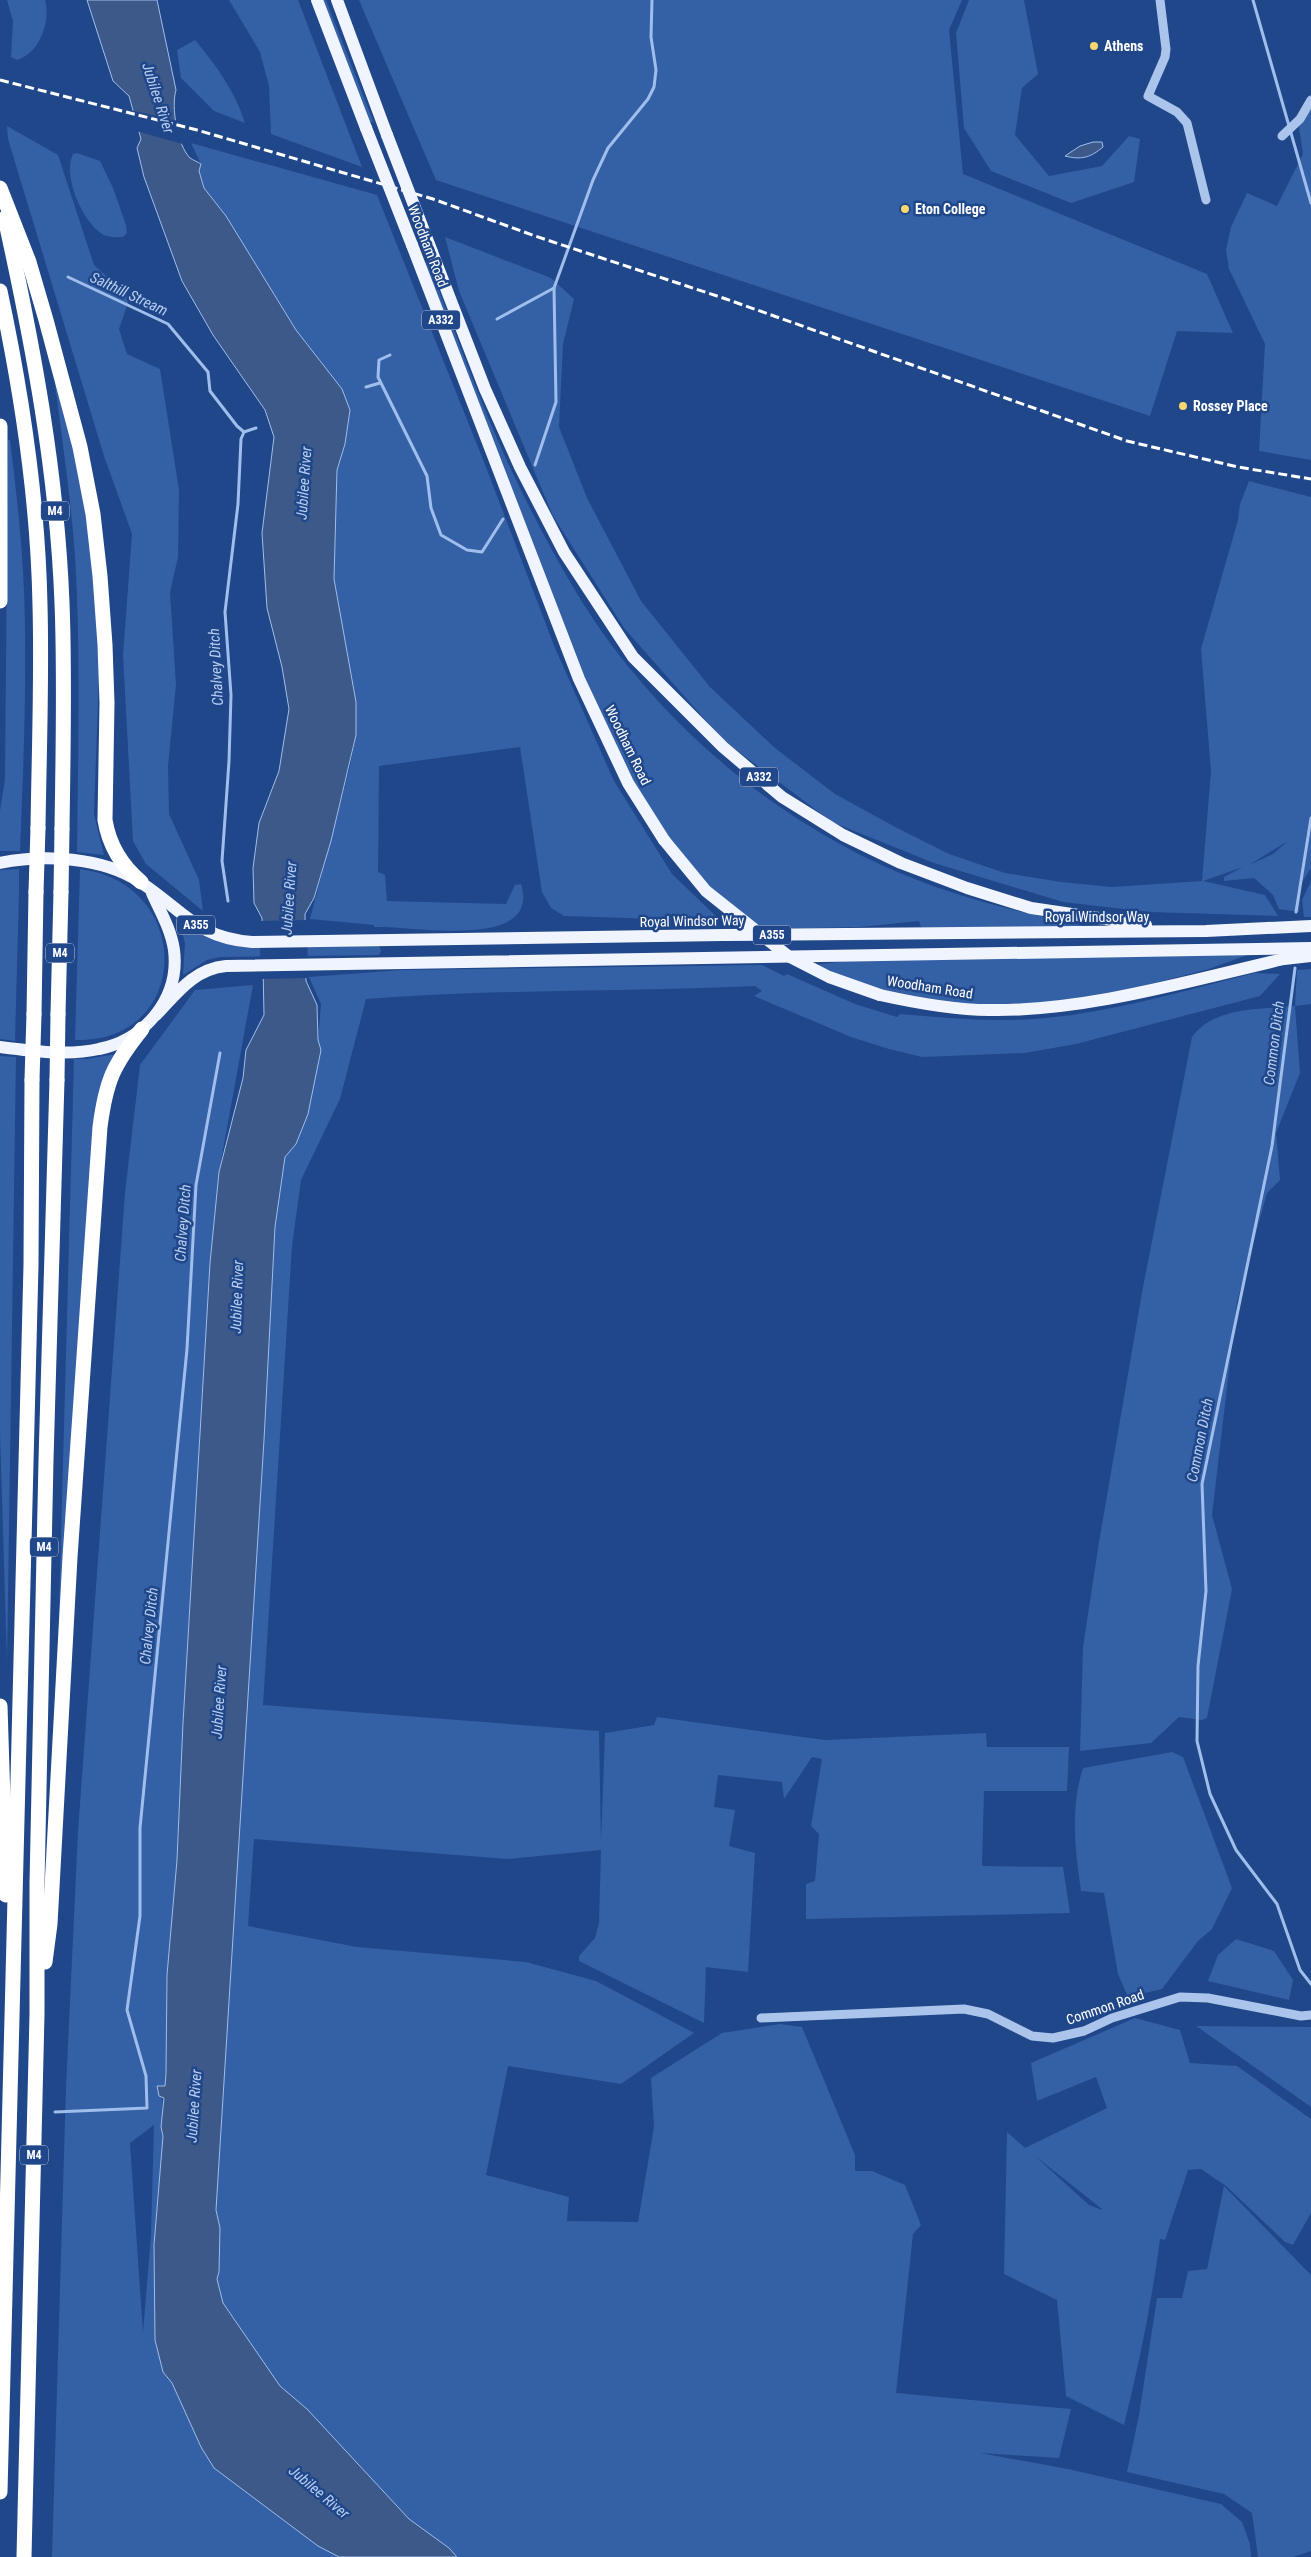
<svg xmlns="http://www.w3.org/2000/svg" width="1311" height="2557" font-family="'Roboto Condensed',sans-serif">
  <rect width="100%" height="100%" fill="#204789"/>
  <g fill="#3460a6" fill-rule="evenodd">
    <path d="M 7,0 L 45,0 C 51,21 40,53 17,60 L 11,57 L 13,21 Z"/>
    <path d="M 229,0 L 298,0 L 362,167 L 271,134 L 269,86 L 260,52 Z"/>
    <path d="M 322,0 L 326,0 L 374,123 L 369,121 Z"/>
    <path d="M 359,0 L 962,0 L 949,30 L 963,174 L 1207,274 L 1233,333 L 1177,331 L 1150,416 L 436,180 Z"/>
    <path d="M 969,0 L 1024,0 L 1038,74 L 1022,88 L 1015,135 L 1049,176 L 1102,166 L 1129,136 L 1140,139 L 1134,182 L 1071,203 L 991,171 L 964,128 L 956,33 Z"/>
    <path d="M 195,40 C 216,65 235,91 245,123 L 214,111 L 181,78 L 177,50 Z"/>
    <path d="M 1311,106 L 1311,460 L 1259,451 L 1265,344 L 1229,269 L 1226,250 L 1231,227 L 1247,193 L 1277,206 L 1303,154 L 1299,127 Z"/>
    <path d="M 7,126 L 58,155 L 94,265 L 130,297 L 119,329 L 127,354 L 160,369 L 179,490 L 178,557 L 170,592 L 176,685 L 168,766 L 169,814 L 199,880 L 203,911 L 146,864 L 133,841 L 123,655 L 132,534 L 104,456 L 8,139 Z"/>
    <path d="M 191,143 L 377,195 L 484,462 L 555,648 L 614,781 L 672,874 L 721,921 L 564,916 L 551,908 L 542,892 L 520,747 L 379,766 L 378,872 L 385,875 L 387,901 L 506,904 L 515,885 L 521,884 C 542,952 410,925 374,927 L 374,925 L 310,919 L 350,766 L 356,735 L 356,702 L 334,580 L 337,470 L 345,444 L 350,410 L 342,389 L 296,330 L 226,216 L 204,188 L 199,171 L 201,164 Z"/>
    <path d="M 77,153 L 100,161 L 113,188 L 126,225 L 127,233 L 123,237 C 117,237 111,238 104,235 C 83,224 62,176 73,154 Z"/>
    <path d="M 445,237 L 551,278 L 574,299 L 563,344 L 559,427 L 587,498 L 641,601 L 710,687 L 775,748 L 835,794 L 897,828 L 949,854 L 1005,873 L 1061,882 L 1112,887 L 1202,881 L 1211,771 L 1201,649 L 1238,520 L 1240,504 L 1249,481 L 1311,497 L 1311,868 L 1301,884 L 1299,912 L 1279,909 L 1273,895 L 1254,878 L 1224,881 L 1224,877 L 1243,867 L 1203,881 L 1265,895 L 1278,916 L 1149,912 L 1063,902 L 934,863 L 832,822 L 723,740 L 624,628 L 553,516 L 459,291 ZM 1288,841 L 1273,854 L 1249,865 Z"/>
    <path d="M 428,262 C 461,347 491,435 534,516 C 554,555 577,596 602,632 C 681,743 797,836 925,883 C 978,903 1034,915 1089,927 L 921,927 L 919,921 L 860,927 L 761,929 L 707,886 L 680,856 L 630,777 L 600,716 L 423,263 Z"/>
    <path d="M 57,382 L 69,424 L 93,554 L 99,672 L 94,814 L 104,855 L 77,852 C 78,753 81,654 75,556 C 71,498 62,441 55,383 Z"/>
    <path d="M 8,440 L 10,440 C 18,504 25,569 25,633 C 26,706 23,778 20,851 L 0,851 L 0,811 L 5,779 Z"/>
    <path d="M 19,869 L 19,891 L 15,1041 L 0,1039 L 0,870 Z"/>
    <path d="M 80,869 C 194,883 193,1043 75,1040 Z"/>
    <path d="M 1311,881 L 1311,917 L 1304,917 L 1302,900 Z"/>
    <path d="M 179,921 L 209,937 L 379,945 L 381,951 L 379,955 L 220,957 L 207,960 L 183,975 L 185,943 Z"/>
    <path d="M 1250,954 L 1209,969 L 1143,986 L 1062,1002 L 979,1007 L 883,991 L 814,965 L 854,960 Z"/>
    <path d="M 762,965 L 784,976 L 787,974 L 855,1004 L 897,1017 L 900,1014 C 945,1018 988,1022 1033,1019 C 1108,1014 1182,991 1255,973 L 1280,974 L 1260,996 L 1076,1044 L 1025,1053 L 922,1057 L 889,1049 L 851,1037 L 754,996 L 762,991 L 755,986 C 625,992 496,989 366,999 L 340,1099 L 301,1180 L 292,1246 L 263,1705 L 599,1731 L 601,1843 L 605,1733 L 654,1725 L 657,1717 L 825,1740 L 986,1733 L 987,1747 L 1069,1747 L 1067,1791 L 984,1791 L 982,1866 L 1063,1867 L 1070,1913 L 806,1919 L 806,1884 L 815,1881 L 819,1834 L 811,1826 L 822,1759 L 812,1757 L 784,1799 L 782,1782 L 718,1775 L 714,1807 L 735,1810 L 729,1846 L 755,1853 L 748,1972 L 706,1967 L 704,2023 L 579,1961 L 579,1956 L 595,1938 L 599,1923 L 601,1850 L 507,1859 L 254,1839 L 248,1926 L 357,1947 L 526,1962 L 596,1981 L 694,2033 L 621,2084 L 508,2066 L 486,2175 L 569,2197 L 567,2221 L 638,2222 L 654,2127 L 651,2078 L 722,2033 L 780,2024 L 802,2027 L 855,2155 L 855,2171 L 872,2171 L 905,2185 L 921,2225 L 913,2234 L 896,2393 L 1071,2409 L 1059,2458 L 980,2453 L 1068,2469 L 1221,2504 L 1242,2522 L 1250,2544 L 1251,2557 L 457,2557 L 449,2548 L 409,2519 L 307,2409 L 280,2386 L 223,2303 L 217,2279 L 219,2272 L 220,2228 L 216,2210 L 275,1227 L 285,1157 L 296,1144 L 321,1050 L 318,1040 L 321,1004 L 309,977 L 402,970 Z"/>
    <path d="M 1311,969 L 1311,1004 L 1295,1006 L 1300,1073 L 1276,1133 L 1280,1180 L 1267,1193 L 1237,1302 L 1212,1515 L 1232,1589 L 1207,1718 L 1202,1720 L 1179,1717 L 1151,1743 L 1080,1751 L 1083,1647 L 1099,1542 L 1143,1287 L 1192,1037 C 1214,1006 1261,1010 1295,1006 L 1297,970 Z"/>
    <path d="M 253,985 L 219,1172 L 210,1263 L 183,1723 L 177,1860 L 167,1975 L 166,2074 L 165,2086 L 157,2086 C 168,2105 159,2116 163,2136 L 154,2245 L 163,2372 L 172,2383 L 201,2447 L 214,2468 L 318,2546 L 339,2557 L 52,2557 L 66,2087 L 78,1831 L 125,1193 L 140,1065 L 195,990 ZM 154,2125 L 151,2235 L 143,2333 L 130,2143 Z"/>
    <path d="M 116,1054 L 103,1077 L 58,1647 L 74,1059 L 86,1059 Z"/>
    <path d="M 0,1056 L 16,1057 L 7,1663 L 0,1432 Z"/>
    <path d="M 1172,1752 L 1183,1757 L 1232,1888 L 1212,1929 L 1198,1941 L 1162,1989 L 1128,1997 L 1118,1974 L 1104,1893 L 1081,1891 C 1075,1850 1070,1808 1083,1768 Z"/>
    <path d="M 1236,1939 L 1274,1951 L 1293,1980 L 1289,2000 L 1208,1981 L 1218,1955 Z"/>
    <path d="M 1135,2018 L 1180,2030 L 1190,2063 L 1237,2066 L 1311,2119 L 1311,2213 L 1293,2245 L 1285,2242 L 1226,2186 L 1201,2169 L 1188,2170 L 1165,2240 L 1160,2239 C 1152,2302 1139,2364 1124,2425 L 1066,2396 L 1057,2300 L 1004,2274 L 1007,2132 L 1025,2148 L 1107,2108 L 1096,2077 L 1037,2101 L 1031,2063 ZM 1035,2156 L 1102,2209 L 1102,2210 L 1089,2205 Z"/>
    <path d="M 1196,2026 L 1311,2027 L 1311,2107 Z"/>
    <path d="M 1224,2186 L 1311,2275 L 1311,2551 L 1293,2557 L 1258,2557 L 1252,2513 L 1224,2494 L 1127,2472 L 1139,2415 L 1157,2298 L 1182,2298 L 1188,2271 L 1207,2269 Z"/>
  </g>
  <g fill="#3d5989" stroke="#9fbeec">
    <path d="M 87,0 L 157,0 L 176,90 C 171,106 177,145 190,158 C 193,160 198,162 201,164 L 199,171 L 204,188 L 226,216 L 296,330 L 342,389 L 350,410 L 345,444 L 337,470 L 334,579 L 356,702 L 356,735 L 331,841 L 314,898 L 305,914 L 306,981 L 317,1005 L 318,1040 L 321,1050 L 308,1114 L 296,1144 L 285,1157 L 275,1227 L 264,1440 L 216,2210 L 220,2228 L 219,2272 L 217,2279 L 223,2303 L 280,2386 L 307,2409 L 409,2519 L 449,2548 L 457,2557 L 339,2557 L 318,2546 L 214,2468 L 201,2447 L 172,2383 L 163,2372 L 155,2340 L 154,2245 L 163,2136 L 161,2127 L 164,2098 L 159,2096 L 157,2086 L 165,2086 L 166,2074 L 167,1975 L 177,1860 L 183,1723 L 210,1263 L 219,1172 L 243,1078 L 246,1050 L 264,1015 L 262,918 L 254,903 L 253,868 L 259,823 L 279,771 L 289,709 L 282,667 L 267,608 L 262,533 L 274,437 L 265,410 L 213,335 L 182,281 L 144,177 L 137,148 L 141,139 L 129,96 L 113,81 Z"/>
    <path d="M 1093,142 L 1102,142 L 1103,147 C 1090,158 1081,160 1065,156 L 1080,146 Z"/>
  </g>
  <g fill="#204789">
    <path d="M 130,110 L 179,121 L 186,145 L 136,131 Z"/>
    <path d="M 307,920 L 308,978 L 261,979 L 259,921 Z"/>
  </g>
  <g fill="none" stroke-linecap="round" stroke-linejoin="round">
    <g stroke="#9fbeec" stroke-width="3">
      <path d="M 1253,0 L 1311,203"/>
      <path d="M 68,277 L 168,324 L 208,372 L 210,391 L 237,426 L 244,432"/>
      <path d="M 497,319 L 554,288"/>
      <path d="M 390,355 L 379,360 L 378,377 L 427,476 L 431,508 L 441,535 L 467,550 L 482,552 L 503,519"/>
      <path d="M 366,387 L 380,383"/>
      <path d="M 244,432 L 256,428"/>
      <path d="M 535,465 L 556,402 L 554,288 L 593,180 L 608,148 L 648,99 L 654,87 L 656,70 L 651,37 L 652,0"/>
      <path d="M 228,901 L 222,861 L 229,761 L 231,695 L 225,612 L 238,504 L 241,439 L 244,432"/>
      <path d="M 1296,912 L 1311,818"/>
      <path d="M 1295,968 L 1272,1146 L 1202,1484 L 1206,1591 L 1198,1666 L 1197,1741 L 1210,1794 L 1236,1850 L 1277,1904 L 1300,1970 L 1311,1984"/>
      <path d="M 55,2112 L 147,2108 L 146,2076 L 127,2010 L 140,1916 L 140,1828 L 187,1349 L 196,1185 L 220,1053"/>
    </g>
    <g stroke="#abc4eb" stroke-width="9">
      <path d="M 1160,0 L 1166,49 L 1165,57 L 1148,96 L 1177,112 L 1187,123 L 1206,200"/>
      <path d="M 1282,136 L 1300,119 L 1311,100"/>
      <path d="M 761,2018 L 964,2009 L 988,2014 L 1032,2036 L 1053,2038 L 1084,2031 L 1112,2018 L 1180,1997 L 1208,1998 L 1301,2016 L 1311,2015"/>
    </g>
    <g stroke="#f0f4fe" stroke-width="12">
      <path d="M 317,0 L 366,128"/>
      <path d="M 337,0 L 387,135"/>
      <path d="M 412,245 L 579,679 L 628,783 L 664,840"/>
      <path d="M 432,252 L 485,389 L 520,467 L 564,552 L 633,657 L 723,747 L 782,797 L 843,835 L 901,863 L 967,888 L 1031,908 L 1146,925"/>
      <path d="M 0,863 C 43,854 103,857 140,882 C 182,909 196,938 252,942 L 723,935 L 1206,931 L 1311,926"/>
      <path d="M 880,995 C 916,1003 953,1010 989,1010 C 1084,1012 1192,980 1284,959 L 1311,956"/>
      <path d="M 156,1015 C 177,993 194,969 226,966 L 1311,948"/>
      <path d="M 0,1047 C 31,1051 68,1056 99,1049 C 145,1040 180,998 174,950 C 171,929 160,911 152,893"/>
    </g>
    <g stroke="#fff" stroke-width="15">
      <path d="M 0,188 L 29,262 L 46,320 L 80,447 L 93,514 L 100,576 L 105,645 L 107,703 L 105,820 C 109,845 122,866 141,882"/>
      <path d="M 5,218 C 33,345 57,472 62,603 C 65,678 63,754 62,829"/>
      <path d="M 0,291 C 22,394 38,499 40,605 C 42,679 39,754 38,828"/>
      <path d="M 0,426 L 0,601"/>
      <path d="M 34,1014 L 36,892"/>
      <path d="M 58,1014 L 61,892"/>
      <path d="M 0,1706 L 6,1895"/>
      <path d="M 45,1962 L 50,1924 L 70,1557 L 100,1127 C 106,1081 113,1065 142,1029"/>
      <path d="M 0,2492 L 31,1265 L 32,1080"/>
      <path d="M 24,2557 L 37,2014 L 37,1883 L 46,1460 L 57,1080"/>
    </g>
    <path stroke="#fff" stroke-width="3" stroke-dasharray="9 4" stroke-linecap="butt" d="M 0,80 L 197,130 L 433,199 L 535,236 L 726,299 L 1127,441 L 1238,467 L 1311,479"/>
    <g stroke="#f0f4fe" stroke-width="12">
      <path d="M 366,128 L 412,245"/>
      <path d="M 387,135 L 432,252"/>
      <path d="M 664,840 L 706,891 L 788,956 L 829,977 L 880,995"/>
    </g>
    <g stroke="#fff" stroke-width="15">
      <path d="M 36,892 L 38,828"/>
      <path d="M 61,892 L 62,829"/>
      <path d="M 32,1080 L 34,1014"/>
      <path d="M 57,1080 L 58,1014"/>
    </g>
  </g>
  <g fill="#f8d86c" stroke="#204789" stroke-width="2">
    <circle cx="1094" cy="46" r="5"/>
    <circle cx="905" cy="209" r="5"/>
    <circle cx="1183" cy="406" r="5"/>
  </g>
  <g text-anchor="middle" stroke-width="5" stroke-linejoin="round" paint-order="stroke">
    <g fill="#204789" stroke="#bcc8dc" stroke-width="1">
      <rect x="422" y="310.5" width="38" height="19" rx="4"/>
      <rect x="41" y="501.5" width="28" height="19" rx="4"/>
      <rect x="740" y="767.5" width="38" height="19" rx="4"/>
      <rect x="177" y="915.5" width="38" height="19" rx="4"/>
      <rect x="753" y="925.5" width="38" height="19" rx="4"/>
      <rect x="46" y="943.5" width="28" height="19" rx="4"/>
      <rect x="30" y="1537.5" width="28" height="19" rx="4"/>
      <rect x="20" y="2145.5" width="28" height="19" rx="4"/>
    </g>
    <g font-size="12" font-weight="bold" fill="#fff">
      <text x="441" y="324">A332</text>
      <text x="55" y="515">M4</text>
      <text x="759" y="781">A332</text>
      <text x="196" y="929">A355</text>
      <text x="772" y="939">A355</text>
      <text x="60" y="957">M4</text>
      <text x="44" y="1551">M4</text>
      <text x="34" y="2159">M4</text>
    </g>
    <g font-size="14" font-weight="bold" fill="#fff" stroke="#204789" text-anchor="start">
      <text x="1104" y="51">Athens</text>
      <text x="915" y="214">Eton College</text>
      <text x="1193" y="411">Rossey Place</text>
    </g>
    <g font-size="14" fill="#fff" stroke="#204789">
      <text transform="translate(428 246) rotate(69)" y="5">Woodham Road</text>
      <text transform="translate(628 745) rotate(64)" y="5">Woodham Road</text>
      <text x="1097" y="922">Royal Windsor Way</text>
      <text transform="translate(692 921) rotate(-1)" y="5">Royal Windsor Way</text>
      <text transform="translate(930 987) rotate(9)" y="5">Woodham Road</text>
      <text transform="translate(1105 2007) rotate(-19)" y="5">Common Road</text>
    </g>
    <g font-size="15" font-style="italic" fill="#b7cef2" stroke="#204789">
      <text transform="translate(158 98) rotate(72)" y="5">Jubilee River</text>
      <text transform="translate(129 294) rotate(25)" y="5">Salthill Stream</text>
      <text transform="translate(304 483) rotate(-86)" y="5">Jubilee River</text>
      <text transform="translate(216 667) rotate(-93)" y="5">Chalvey Ditch</text>
      <text transform="translate(289 898) rotate(-86)" y="5">Jubilee River</text>
      <text transform="translate(1274 1043) rotate(-83)" y="5">Common Ditch</text>
      <text transform="translate(183 1223) rotate(-86)" y="5">Chalvey Ditch</text>
      <text transform="translate(237 1297) rotate(-88)" y="5">Jubilee River</text>
      <text transform="translate(1200 1440) rotate(-79)" y="5">Common Ditch</text>
      <text transform="translate(149 1626) rotate(-84)" y="5">Chalvey Ditch</text>
      <text transform="translate(219 1702) rotate(-86)" y="5">Jubilee River</text>
      <text transform="translate(194 2106) rotate(-86)" y="5">Jubilee River</text>
      <text transform="translate(319 2492) rotate(40)" y="5">Jubilee River</text>
    </g>
  </g>
</svg>
